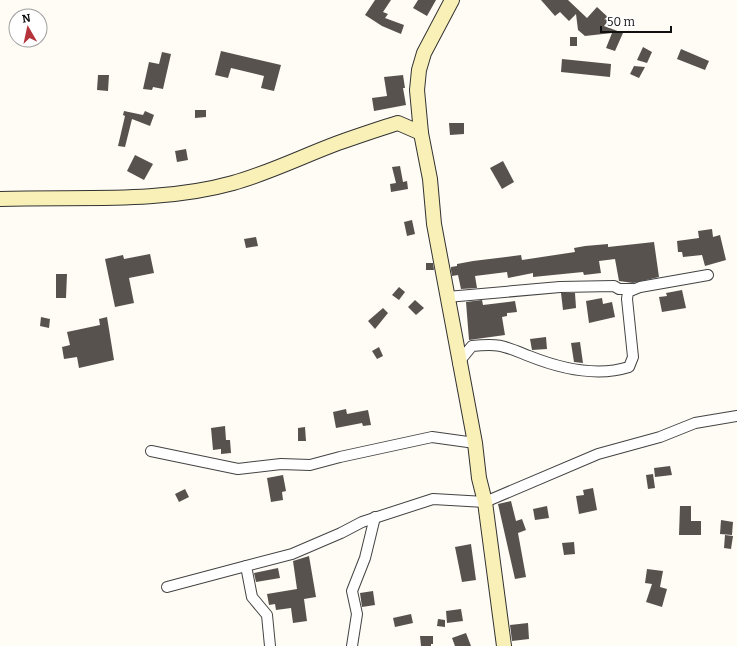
<svg xmlns="http://www.w3.org/2000/svg" width="737" height="646" font-family="Bitter,serif">
  <rect width="100%" height="100%" fill="#fefcf5"/>
  <g fill="#58524e">
    <path d="M 375,0 L 391,0 L 383,12 L 388,14 L 385,18 L 404,25 L 401,34 L 382,26 L 365,15 Z"/>
    <path d="M 418,0 L 436,0 L 427,16 L 413,8 Z"/>
    <path d="M 541,0 L 568,0 L 587,18 L 597,7 L 610,19 L 604,26 L 623,33 L 615,51 L 606,48 L 612,33 L 585,36 L 578,30 L 576,14 L 569,21 L 560,12 L 555,16 Z"/>
    <rect x="570" y="37" width="7" height="9"/>
    <path d="M 643,47 L 652,52 L 647,63 L 637,60 Z"/>
    <path d="M 681,49 L 709,61 L 705,70 L 677,59 Z"/>
    <path d="M 221,51 L 281,65 L 274,91 L 261,88 L 264,76 L 231,68 L 228,78 L 215,75 Z"/>
    <path d="M 162,52 L 171,54 L 163,89 L 153,87 L 152,90 L 143,89 L 149,62 L 159,64 Z"/>
    <path d="M 562,59 L 611,64 L 610,77 L 561,72 Z"/>
    <path d="M 634,66 L 645,67 L 639,78 L 630,74 Z"/>
    <path d="M 98,75 L 109,75 L 108,91 L 97,90 Z"/>
    <path d="M 403,75 L 405,88 L 403,88 L 406,105 L 374,111 L 372,98 L 387,96 L 384,77 Z"/>
    <path d="M 195,110 L 206,110 L 206,117 L 195,118 Z"/>
    <path d="M 124,111 L 143,115 L 145,111 L 154,115 L 150,126 L 132,119 L 125,147 L 118,146 L 125,116 L 123,115 Z"/>
    <path d="M 449,123 L 464,123 L 464,134 L 450,135 Z"/>
    <path d="M 186,149 L 188,160 L 177,162 L 175,151 Z"/>
    <path d="M 135,155 L 153,164 L 144,180 L 127,171 Z"/>
    <path d="M 503,161 L 514,182 L 502,189 L 490,168 Z"/>
    <path d="M 400,166 L 403,182 L 407,181 L 408,189 L 391,192 L 390,184 L 396,183 L 392,167 Z"/>
    <path d="M 412,220 L 415,234 L 407,236 L 404,222 Z"/>
    <path d="M 712,229 L 713,237 L 720,235 L 726,260 L 705,266 L 702,255 L 683,257 L 682,252 L 678,252 L 677,241 L 699,238 L 698,231 Z"/>
    <path d="M 256,237 L 258,246 L 246,248 L 244,239 Z"/>
    <path d="M 654,242 L 659,277 L 633,283 L 619,281 L 615,259 L 599,261 L 601,273 L 584,275 L 583,272 L 533,277 L 533,273 L 508,278 L 507,272 L 475,276 L 477,288 L 461,289 L 458,275 L 452,276 L 451,270 L 451,267 L 457,266 L 457,264 L 473,261 L 521,255 L 522,260 L 575,252 L 574,248 L 585,246 L 608,244 L 608,247 Z"/>
    <path d="M 150,254 L 154,273 L 129,278 L 134,303 L 115,307 L 105,259 L 123,255 L 124,259 Z"/>
    <path d="M 426,263 L 433,263 L 434,270 L 426,270 Z"/>
    <path d="M 56,274 L 67,274 L 66,298 L 56,298 Z"/>
    <path d="M 399,287 L 405,292 L 399,300 L 392,295 Z"/>
    <path d="M 682,290 L 686,308 L 662,312 L 659,297 L 667,296 L 666,293 Z"/>
    <path d="M 561,293 L 575,293 L 576,308 L 563,310 Z"/>
    <path d="M 602,298 L 603,304 L 612,302 L 615,317 L 589,323 L 586,301 Z"/>
    <path d="M 415,300 L 424,308 L 416,315 L 408,307 Z"/>
    <path d="M 482,300 L 483,305 L 515,301 L 517,312 L 507,313 L 507,316 L 502,317 L 505,335 L 469,340 L 466,302 Z"/>
    <path d="M 383,308 L 388,313 L 375,329 L 368,321 Z"/>
    <path d="M 41,317 L 50,319 L 49,328 L 40,326 Z"/>
    <path d="M 107,317 L 114,360 L 79,368 L 77,357 L 64,359 L 62,347 L 70,345 L 67,332 L 100,325 L 99,319 Z"/>
    <path d="M 546,337 L 547,349 L 532,350 L 530,339 Z"/>
    <path d="M 580,342 L 583,363 L 574,362 L 571,343 Z"/>
    <path d="M 379,347 L 383,356 L 377,359 L 372,351 Z"/>
    <path d="M 346,409 L 347,414 L 368,410 L 371,425 L 363,426 L 362,423 L 336,428 L 333,412 Z"/>
    <path d="M 225,426 L 226,440 L 230,440 L 231,453 L 221,454 L 221,449 L 213,450 L 211,428 Z"/>
    <path d="M 305,427 L 306,441 L 298,441 L 298,428 Z"/>
    <path d="M 670,466 L 672,475 L 655,477 L 654,468 Z"/>
    <path d="M 653,474 L 655,488 L 648,489 L 646,475 Z"/>
    <path d="M 283,475 L 286,491 L 282,492 L 283,500 L 271,502 L 267,478 Z"/>
    <path d="M 593,488 L 597,510 L 579,514 L 576,496 L 584,495 L 583,490 Z"/>
    <path d="M 185,489 L 189,497 L 179,502 L 175,494 Z"/>
    <path d="M 511,501 L 516,521 L 522,519 L 526,530 L 518,533 L 526,577 L 515,579 L 498,504 Z"/>
    <path d="M 547,506 L 549,518 L 535,520 L 533,509 Z"/>
    <path d="M 680,506 L 691,506 L 691,521 L 701,521 L 701,535 L 679,535 Z"/>
    <path d="M 721,520 L 733,522 L 732,535 L 720,534 Z"/>
    <path d="M 725,535 L 733,536 L 731,549 L 724,548 Z"/>
    <path d="M 574,542 L 575,554 L 564,555 L 562,543 Z"/>
    <path d="M 471,544 L 476,580 L 462,582 L 455,547 Z"/>
    <path d="M 309,556 L 316,597 L 304,599 L 307,621 L 293,623 L 291,608 L 276,610 L 275,604 L 269,605 L 267,594 L 297,589 L 293,561 Z"/>
    <path d="M 278,568 L 280,578 L 256,582 L 254,573 Z"/>
    <path d="M 647,569 L 663,571 L 660,587 L 667,589 L 662,607 L 646,602 L 652,584 L 645,583 Z"/>
    <path d="M 373,591 L 375,605 L 362,607 L 360,593 Z"/>
    <path d="M 461,609 L 463,621 L 447,623 L 446,611 Z"/>
    <path d="M 411,614 L 413,623 L 395,627 L 393,618 Z"/>
    <path d="M 438,619 L 445,620 L 445,627 L 437,626 Z"/>
    <path d="M 528,623 L 529,639 L 512,641 L 510,625 Z"/>
    <path d="M 466,633 L 471,646 L 455,646 L 452,638 Z"/>
    <path d="M 420,636 L 433,636 L 433,644 L 431,644 L 431,646 L 421,646 Z"/>
  </g>
  <g fill="none" stroke-linecap="round" stroke-linejoin="round">
    <defs>
      <g id="street">
        <path d="M 447,297 L 560,287 L 614,286 L 619,289 L 632,289"/>
        <path d="M 458,363 L 472,346 C 500,343 504,346 529,356 C 559,368 597,377 629,367 L 633,357 L 627,299 L 628,292 L 640,287 L 708,275"/>
        <path d="M 151,451 L 238,469 L 281,464 L 310,465 L 340,457 L 432,437 L 475,443"/>
        <path d="M 167,587 L 246,566"/>
        <path d="M 270,646 L 267,615 L 252,597 L 246,566 L 292,554 L 341,533 L 362,522 L 433,499 L 485,502 L 598,454 L 660,437 L 695,423 L 737,416"/>
        <path d="M 352,646 L 357,614 L 352,591 L 365,558 L 375,517"/>
      </g>
      <g id="secondary">
        <path d="M 452,0 L 424,53 L 419,70 L 417,90 L 421,133 L 430,179 L 434,224 L 475,443 L 479,478 L 485,502 L 504,646"/>
        <path d="M 0,199 C 77,196 158,204 233,183 C 269,173 303,156 338,143 C 358,136 378,129 398,123 L 421,133"/>
      </g>
    </defs>
    <use href="#street" stroke="#434343" stroke-width="12"/>
    <use href="#secondary" stroke="#323232" stroke-width="16"/>
    <use href="#street" stroke="#fff" stroke-width="10"/>
    <use href="#secondary" stroke="#f8f0b6" stroke-width="14"/>
  </g>
  <g transform="translate(28 28) rotate(351)"><circle r="19" fill="#ffffff" stroke="#9f9f9f"/>
  <path d="M0-3L7 15L0 10L-7 15Z" fill="#b5333b"/>
  <text y="-6" font-size="11" font-weight="bold" text-anchor="middle" fill="#101010">N</text>
  </g>
  <path d="M601 26v6h70v-6" fill="none" stroke="#101010" stroke-width="2"/>
  <text x="607" y="26" font-size="12" fill="#101010" stroke="#ffffff" stroke-width="3" paint-order="stroke">50 m</text>
</svg>
